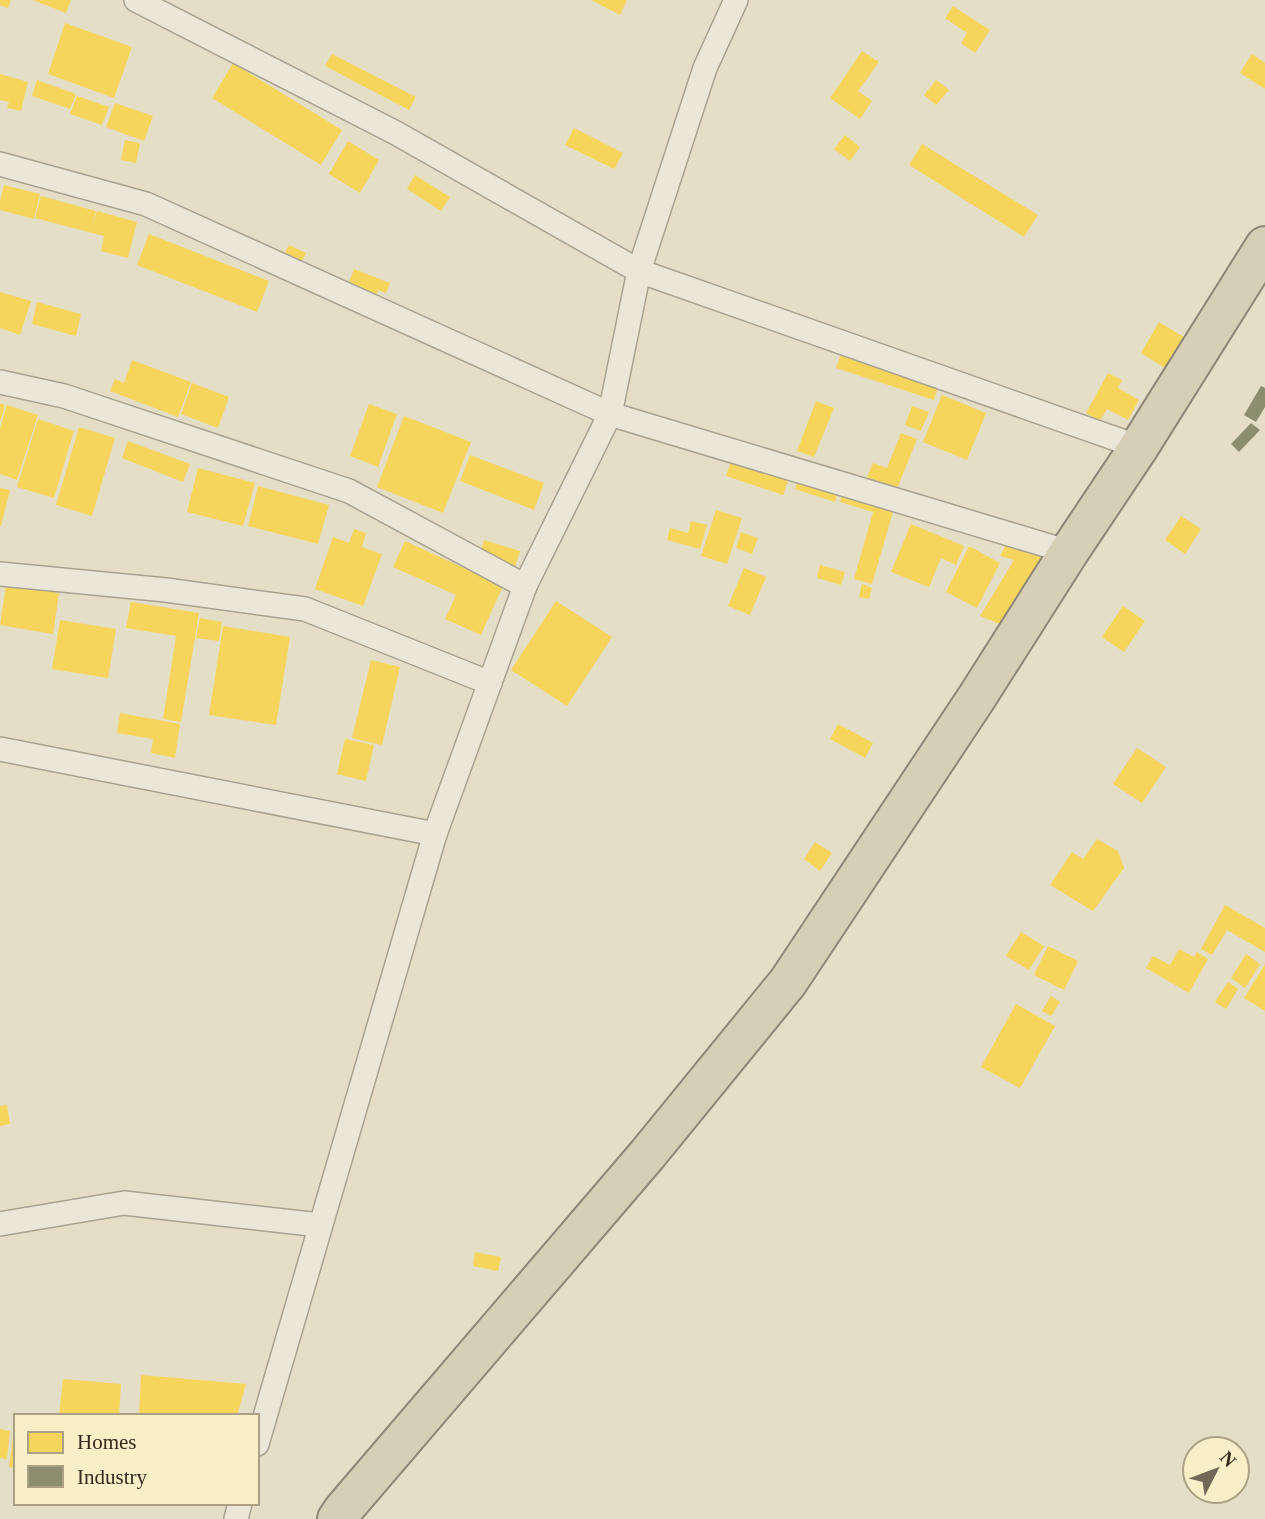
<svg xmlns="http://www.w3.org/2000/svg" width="1265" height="1519" font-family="Georgia,serif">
  <rect width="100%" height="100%" fill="#e4dec6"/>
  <g fill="#f6d55c">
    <path d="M 0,0 L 11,0 L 8,8 L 0,5 Z"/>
    <path d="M 33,0 L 71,0 L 66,13 Z"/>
    <path d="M 591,0 L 627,0 L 620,15 Z"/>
    <path d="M 953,6 L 990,30 L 975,53 L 961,43 L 967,33 L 945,18 Z"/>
    <path d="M 65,23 L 132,47 L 114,98 L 48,74 Z"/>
    <path d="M 862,51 L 879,62 L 858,91 L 872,101 L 860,119 L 830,98 Z"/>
    <path d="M 332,54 L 416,97 L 409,110 L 325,66 Z"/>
    <path d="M 1252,54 L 1265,63 L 1265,89 L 1240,73 Z"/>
    <path d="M 233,63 L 342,130 L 321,165 L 212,98 Z"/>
    <path d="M 0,74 L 28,82 L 21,111 L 7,108 L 9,102 L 0,100 Z"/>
    <path d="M 37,80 L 76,94 L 70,109 L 32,96 Z"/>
    <path d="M 936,80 L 949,90 L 936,105 L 924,95 Z"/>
    <path d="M 77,96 L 109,107 L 102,125 L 70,114 Z"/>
    <path d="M 115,103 L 153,116 L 144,141 L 106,127 Z"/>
    <path d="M 574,128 L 623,153 L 614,169 L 565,145 Z"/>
    <path d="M 845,135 L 860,147 L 850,161 L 834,149 Z"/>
    <path d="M 125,140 L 140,143 L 136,163 L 121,160 Z"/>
    <path d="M 348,141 L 379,160 L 360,193 L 329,174 Z"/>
    <path d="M 922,144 L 1038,215 L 1024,237 L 909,165 Z"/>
    <path d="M 415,175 L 450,197 L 441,211 L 407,189 Z"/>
    <path d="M 4,185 L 40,194 L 34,219 L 0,210 L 0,201 Z"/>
    <path d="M 41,196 L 96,211 L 92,227 L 97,211 L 137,222 L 128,258 L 101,251 L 104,236 L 35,218 Z"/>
    <path d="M 149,234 L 269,281 L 257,312 L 137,265 Z"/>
    <path d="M 289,245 L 306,253 L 298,269 L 281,260 Z"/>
    <path d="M 354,269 L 390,283 L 386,293 L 378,290 L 374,300 L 346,290 Z"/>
    <path d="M 0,292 L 31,301 L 20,335 L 0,328 Z"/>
    <path d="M 37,302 L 81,314 L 76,336 L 32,324 Z"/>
    <path d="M 1159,322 L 1184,337 L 1165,368 L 1141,353 Z"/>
    <path d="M 842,351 L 939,383 L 934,400 L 836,368 Z"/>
    <path d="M 132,360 L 191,382 L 178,417 L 110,391 L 115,379 L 124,383 Z"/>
    <path d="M 1108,373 L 1122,380 L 1118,388 L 1139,400 L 1128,420 L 1107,409 L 1100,421 L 1086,413 Z"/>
    <path d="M 192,383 L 229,397 L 218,428 L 181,414 Z"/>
    <path d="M 942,395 L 986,413 L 967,460 L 923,442 Z"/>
    <path d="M 816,401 L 834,408 L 814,457 L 797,451 Z"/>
    <path d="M 0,403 L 5,405 L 1,420 L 0,420 Z"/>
    <path d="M 369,404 L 397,414 L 378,467 L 350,456 Z"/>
    <path d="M 7,405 L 38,415 L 17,480 L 0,474 L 0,428 Z"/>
    <path d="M 912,406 L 929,412 L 921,431 L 905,425 Z"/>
    <path d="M 404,416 L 471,442 L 443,513 L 377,487 Z"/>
    <path d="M 38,419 L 74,431 L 54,498 L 17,487 Z"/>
    <path d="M 79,427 L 115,438 L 92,516 L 56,505 Z"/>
    <path d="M 901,433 L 917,439 L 897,489 L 867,477 L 873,463 L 887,468 Z"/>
    <path d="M 128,441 L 190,464 L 183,482 L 122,458 Z"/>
    <path d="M 470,455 L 544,483 L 534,510 L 460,481 Z"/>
    <path d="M 733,455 L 790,475 L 783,495 L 726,476 Z"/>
    <path d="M 198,468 L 255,483 L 243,526 L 187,512 Z"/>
    <path d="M 800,475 L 839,488 L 835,502 L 795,489 Z"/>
    <path d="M 258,486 L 329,505 L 318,544 L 248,526 Z"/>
    <path d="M 0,488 L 10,490 L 1,526 L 0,526 Z"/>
    <path d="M 843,490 L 895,505 L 872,584 L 854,579 L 873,512 L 840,502 Z"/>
    <path d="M 716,510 L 742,518 L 727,564 L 701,556 Z"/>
    <path d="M 1181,516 L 1201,529 L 1185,554 L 1165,540 Z"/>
    <path d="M 691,521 L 707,525 L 700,549 L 667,540 L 670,528 L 688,533 Z"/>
    <path d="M 911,524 L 964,546 L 956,565 L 941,558 L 929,587 L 891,572 Z"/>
    <path d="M 354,529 L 366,533 L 362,547 L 382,554 L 363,606 L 315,589 L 333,537 L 349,543 Z"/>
    <path d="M 741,532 L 758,538 L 752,554 L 736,548 Z"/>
    <path d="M 1009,539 L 1046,552 L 1002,625 L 980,616 L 1014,560 L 1000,556 Z"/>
    <path d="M 484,540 L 520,551 L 515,567 L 479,556 Z"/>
    <path d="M 405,541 L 503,586 L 481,635 L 445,619 L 456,595 L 393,567 Z"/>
    <path d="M 969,546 L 1000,563 L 977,608 L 946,592 Z"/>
    <path d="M 820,565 L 845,572 L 841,585 L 817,578 Z"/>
    <path d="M 744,568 L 766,577 L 750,615 L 728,606 Z"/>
    <path d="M 6,584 L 59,593 L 53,634 L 0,625 Z"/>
    <path d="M 862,584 L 872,588 L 869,599 L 859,597 Z"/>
    <path d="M 556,601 L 612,637 L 567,706 L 511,670 Z"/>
    <path d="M 131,602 L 199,613 L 181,722 L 163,719 L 176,636 L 126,628 Z"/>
    <path d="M 1123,606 L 1145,621 L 1124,652 L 1102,637 Z"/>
    <path d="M 200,618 L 222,622 L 219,641 L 196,638 Z"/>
    <path d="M 60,620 L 116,629 L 108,678 L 52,669 Z"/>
    <path d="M 223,626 L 290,637 L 276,725 L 209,715 Z"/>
    <path d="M 371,660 L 400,667 L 382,745 L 352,738 Z"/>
    <path d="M 120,713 L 180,724 L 175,758 L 151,753 L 153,739 L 117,733 Z"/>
    <path d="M 838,724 L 873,743 L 865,758 L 830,739 Z"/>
    <path d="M 345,739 L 374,745 L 366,781 L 337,774 Z"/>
    <path d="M 1137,748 L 1166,767 L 1142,803 L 1113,784 Z"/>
    <path d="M 1097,839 L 1118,851 L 1124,868 L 1093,911 L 1050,885 L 1072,852 L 1083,859 Z"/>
    <path d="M 815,842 L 832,853 L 820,871 L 804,859 Z"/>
    <path d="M 1225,905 L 1265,928 L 1265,952 L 1227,930 L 1212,955 L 1201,949 Z"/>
    <path d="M 1021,932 L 1044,946 L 1029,970 L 1006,956 Z"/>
    <path d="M 1048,946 L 1078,961 L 1064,990 L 1034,975 Z"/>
    <path d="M 1179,949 L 1194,957 L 1197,952 L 1208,959 L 1189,993 L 1146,968 L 1153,956 L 1170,965 Z"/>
    <path d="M 1246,954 L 1260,964 L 1245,988 L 1231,978 Z"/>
    <path d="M 1265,964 L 1265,1011 L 1244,998 Z"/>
    <path d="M 1228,982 L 1238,989 L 1226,1009 L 1215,1002 Z"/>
    <path d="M 1051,996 L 1060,1002 L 1051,1016 L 1042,1011 Z"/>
    <path d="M 1016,1004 L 1055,1026 L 1020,1088 L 981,1067 Z"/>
    <path d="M 7,1105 L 10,1124 L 0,1126 L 0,1106 Z"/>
    <path d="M 475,1252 L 501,1257 L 498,1271 L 473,1266 Z"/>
    <path d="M 141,1375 L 246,1384 L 237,1416 L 139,1416 Z"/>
    <path d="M 63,1379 L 121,1384 L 119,1416 L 59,1416 Z"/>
    <path d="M 0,1429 L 10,1431 L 7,1459 L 0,1458 Z"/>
    <path d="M 14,1430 L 16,1430 L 16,1468 L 9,1467 Z"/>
  </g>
  <g fill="#8c8c6e">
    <path d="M 1261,386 L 1265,388 L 1265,407 L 1256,422 L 1244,415 Z"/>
    <path d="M 1251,423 L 1260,430 L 1239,452 L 1231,444 Z"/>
  </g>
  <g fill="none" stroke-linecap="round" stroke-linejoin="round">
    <defs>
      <g id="street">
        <path d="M 136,0 L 396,133 L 639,271 L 1139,447"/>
        <path d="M 0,164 L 146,204 L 610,414 L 1069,552"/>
        <path d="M 0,382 L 64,396 L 349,491 L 525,586"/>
        <path d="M 0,574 L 166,590 L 305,609 L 490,683"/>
        <path d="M 0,749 L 435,834"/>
        <path d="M 0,1224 L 124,1203 L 320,1225"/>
        <path d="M 257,1444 L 435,834 L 525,586 L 610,414 L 639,271 L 705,68 L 736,0"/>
        <path d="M 236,1519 L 240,1503"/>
      </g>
      <path id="highway" d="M 337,1519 L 343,1510 L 647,1155 L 788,982 L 977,697 L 1069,552 L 1139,447 L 1265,246"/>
    </defs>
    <use href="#street" stroke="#a8a290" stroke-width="26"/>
    <use href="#highway" stroke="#8d8777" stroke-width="42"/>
    <use href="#street" stroke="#ebe7d8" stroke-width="23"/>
    <use href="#highway" stroke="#d7ceb6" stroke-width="38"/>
  </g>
  <rect x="14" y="1414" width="245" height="91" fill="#f8efc9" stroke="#aaa083" stroke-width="2"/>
  <rect x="28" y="1432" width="35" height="21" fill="#f6d55c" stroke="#aaa083" stroke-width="2"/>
  <text x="77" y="1449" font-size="21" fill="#352919">Homes</text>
  <rect x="28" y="1466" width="35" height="21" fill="#8c8c6e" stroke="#aaa083" stroke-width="2"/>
  <text x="77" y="1484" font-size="21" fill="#352919">Industry</text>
  <g transform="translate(1216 1470) rotate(48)"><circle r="33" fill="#f8efc9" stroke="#aaa083" stroke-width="2"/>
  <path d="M0-5L12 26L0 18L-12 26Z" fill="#726856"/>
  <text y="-10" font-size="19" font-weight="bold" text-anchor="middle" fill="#352919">N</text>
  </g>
</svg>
